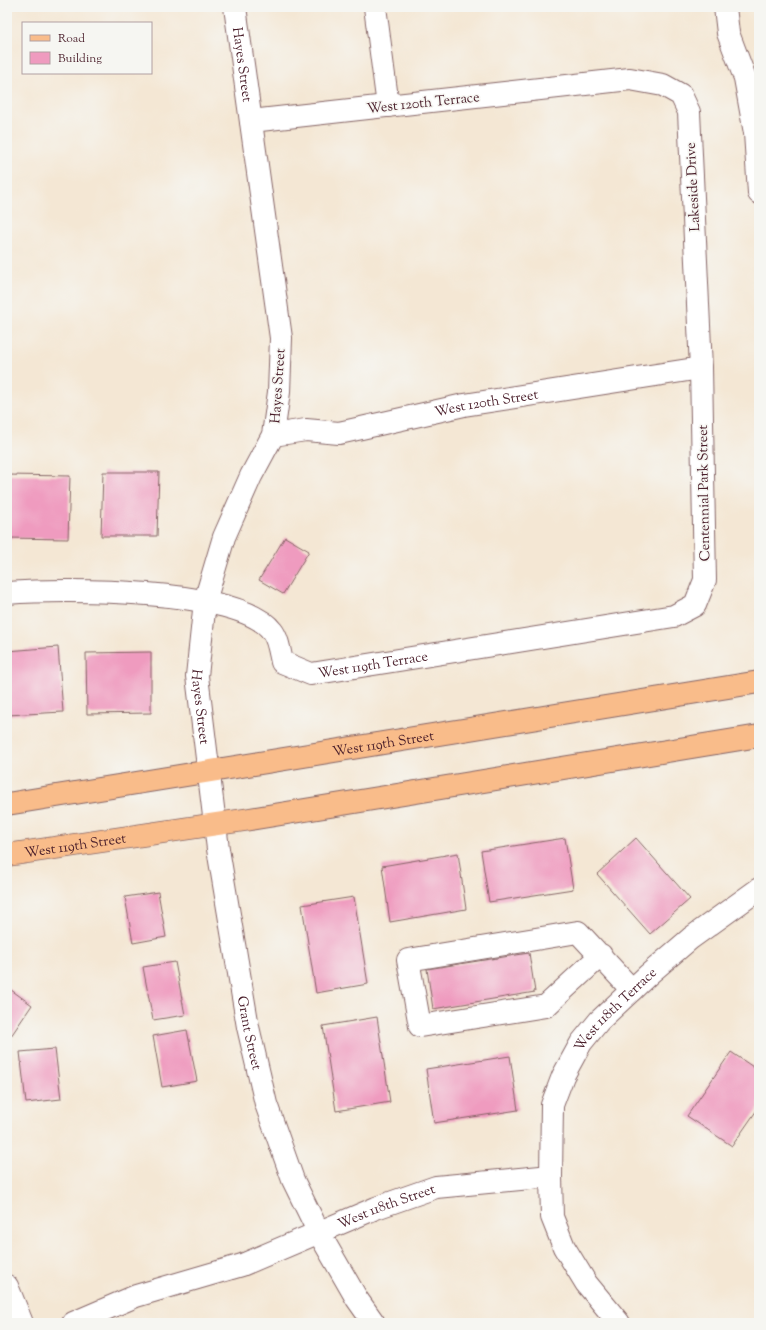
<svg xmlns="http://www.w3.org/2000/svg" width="766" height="1330" font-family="'Sorts Mill Goudy',serif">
  <rect width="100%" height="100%" fill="#f6f6f2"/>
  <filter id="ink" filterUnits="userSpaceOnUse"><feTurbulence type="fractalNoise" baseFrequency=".025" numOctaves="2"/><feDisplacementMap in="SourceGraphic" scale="8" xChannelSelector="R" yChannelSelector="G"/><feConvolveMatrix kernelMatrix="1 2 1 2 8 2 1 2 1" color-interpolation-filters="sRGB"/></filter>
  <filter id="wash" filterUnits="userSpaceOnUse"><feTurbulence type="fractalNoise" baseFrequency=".012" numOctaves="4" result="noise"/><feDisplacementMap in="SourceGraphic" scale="16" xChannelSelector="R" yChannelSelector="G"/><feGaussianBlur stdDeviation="0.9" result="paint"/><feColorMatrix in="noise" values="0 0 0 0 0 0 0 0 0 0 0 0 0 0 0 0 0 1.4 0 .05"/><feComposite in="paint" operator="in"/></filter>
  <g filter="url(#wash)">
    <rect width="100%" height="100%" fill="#f4e7d4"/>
    <g id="blocks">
      <g fill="#ef9bbf">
        <path d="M 103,472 L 159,472 L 157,536 L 101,536 Z"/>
        <path d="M 7,475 L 70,476 L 68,539 L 7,538 Z"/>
        <path d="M 285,537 L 309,551 L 283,594 L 259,580 Z"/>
        <path d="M 58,647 L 63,712 L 7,715 L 7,651 Z"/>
        <path d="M 151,652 L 151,713 L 87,714 L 86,653 Z"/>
        <path d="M 565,838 L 573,889 L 489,902 L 481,851 Z"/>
        <path d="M 636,838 L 690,899 L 650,934 L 597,874 Z"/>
        <path d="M 458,853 L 466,909 L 390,922 L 382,866 Z"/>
        <path d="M 158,892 L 166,937 L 133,943 L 125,897 Z"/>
        <path d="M 354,897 L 368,984 L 316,993 L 302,905 Z"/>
        <path d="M 529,953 L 535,992 L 433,1009 L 427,969 Z"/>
        <path d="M 175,962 L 185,1015 L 153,1020 L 143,967 Z"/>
        <path d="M 7,987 L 32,1005 L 11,1036 L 7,1033 Z"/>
        <path d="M 377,1017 L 390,1102 L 336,1111 L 323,1026 Z"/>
        <path d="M 187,1030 L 197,1081 L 162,1087 L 153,1036 Z"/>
        <path d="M 55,1049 L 61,1099 L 26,1103 L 20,1052 Z"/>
        <path d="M 731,1052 L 759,1071 L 759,1107 L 732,1146 L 687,1116 Z"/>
        <path d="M 510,1056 L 518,1110 L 434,1123 L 426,1069 Z"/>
      </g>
    </g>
  </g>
  <g filter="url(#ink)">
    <use href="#blocks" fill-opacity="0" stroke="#866566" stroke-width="1"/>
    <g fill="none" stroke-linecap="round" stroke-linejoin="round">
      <defs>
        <g id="minor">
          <path id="s1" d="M 235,7 L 281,338 L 279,392 L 273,435 L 251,476 L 224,537 L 205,601 L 197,676 L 218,849 L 248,1027 L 266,1104 L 293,1180 L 319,1233 L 357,1299 L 374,1323"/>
          <path d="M 375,7 L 388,106"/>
          <path d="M 725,7 L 728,33 L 745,78 L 755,133 L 759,193"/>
          <path id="s2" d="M 273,435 L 306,430 L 339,433 L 464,405 L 701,368"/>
          <path id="s3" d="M 7,593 C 60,589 240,587 272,631 C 278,638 280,653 282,662 L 311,674 L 674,616 L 695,605 L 705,580 L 701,368 L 689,112 L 681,95 L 663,85 L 630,79 L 251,121"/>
          <path d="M 601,955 L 546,1006 L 420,1026 L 408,960 L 578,932 L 632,990"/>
          <path d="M 7,1286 L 22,1323"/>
          <path id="s4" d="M 73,1323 L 136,1296 L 242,1265 L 376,1208 L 436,1187 L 551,1176"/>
          <path id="s5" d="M 619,1323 L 586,1283 L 564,1247 L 552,1217 L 551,1176 L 552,1105 L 563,1076 L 581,1043 L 599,1021 L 649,974 L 691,938 L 759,889"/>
        </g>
        <g id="major">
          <path id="s6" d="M 7,804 L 759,682"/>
          <path id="s7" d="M 7,855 L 244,820 L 759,736"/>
        </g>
      </defs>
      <use href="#minor" stroke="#866566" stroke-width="24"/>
      <use href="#major" stroke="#866566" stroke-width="24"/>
      <use href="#minor" stroke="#fff" stroke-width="22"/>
      <use href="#major" stroke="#f9bc8a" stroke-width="22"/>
    </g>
  </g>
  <g text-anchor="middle" stroke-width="3" stroke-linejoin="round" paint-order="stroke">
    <g font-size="14" fill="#4a1f2b" stroke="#f6f6f2">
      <text dy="5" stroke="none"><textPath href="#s1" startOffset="58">Hayes Street</textPath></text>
      <text transform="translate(423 102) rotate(-6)" y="5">West 120th Terrace</text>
      <text transform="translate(692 187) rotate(-93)" y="5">Lakeside Drive</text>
      <text transform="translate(277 386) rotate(-86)" y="5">Hayes Street</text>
      <text dy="5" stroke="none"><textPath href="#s2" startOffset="217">West 120th Street</textPath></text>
      <text transform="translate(703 493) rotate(-91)" y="5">Centennial Park Street</text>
      <text dy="5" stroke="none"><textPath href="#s3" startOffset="400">West 119th Terrace</textPath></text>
      <text dy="5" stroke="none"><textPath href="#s1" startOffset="718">Hayes Street</textPath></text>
      <text dy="5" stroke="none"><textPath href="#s6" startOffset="381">West 119th Street</textPath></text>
      <text dy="5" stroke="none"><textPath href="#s7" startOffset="69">West 119th Street</textPath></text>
      <text dy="5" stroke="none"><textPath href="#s5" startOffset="355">West 118th Terrace</textPath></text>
      <text dy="5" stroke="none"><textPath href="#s1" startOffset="1048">Grant Street</textPath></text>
      <text dy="5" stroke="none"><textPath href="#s4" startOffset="335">West 118th Street</textPath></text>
    </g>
  </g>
  <rect width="766" height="1330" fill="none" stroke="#f6f6f2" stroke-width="24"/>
  <rect x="22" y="22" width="130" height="52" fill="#f6f6f2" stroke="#b1a0a2"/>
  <rect x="30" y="35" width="20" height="6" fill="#f9bc8a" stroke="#b1a0a2"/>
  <text x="58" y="42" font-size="12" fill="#4a1f2b">Road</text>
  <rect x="30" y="52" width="20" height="12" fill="#ef9bbf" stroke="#b1a0a2"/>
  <text x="58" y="62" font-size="12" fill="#4a1f2b">Building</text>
</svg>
